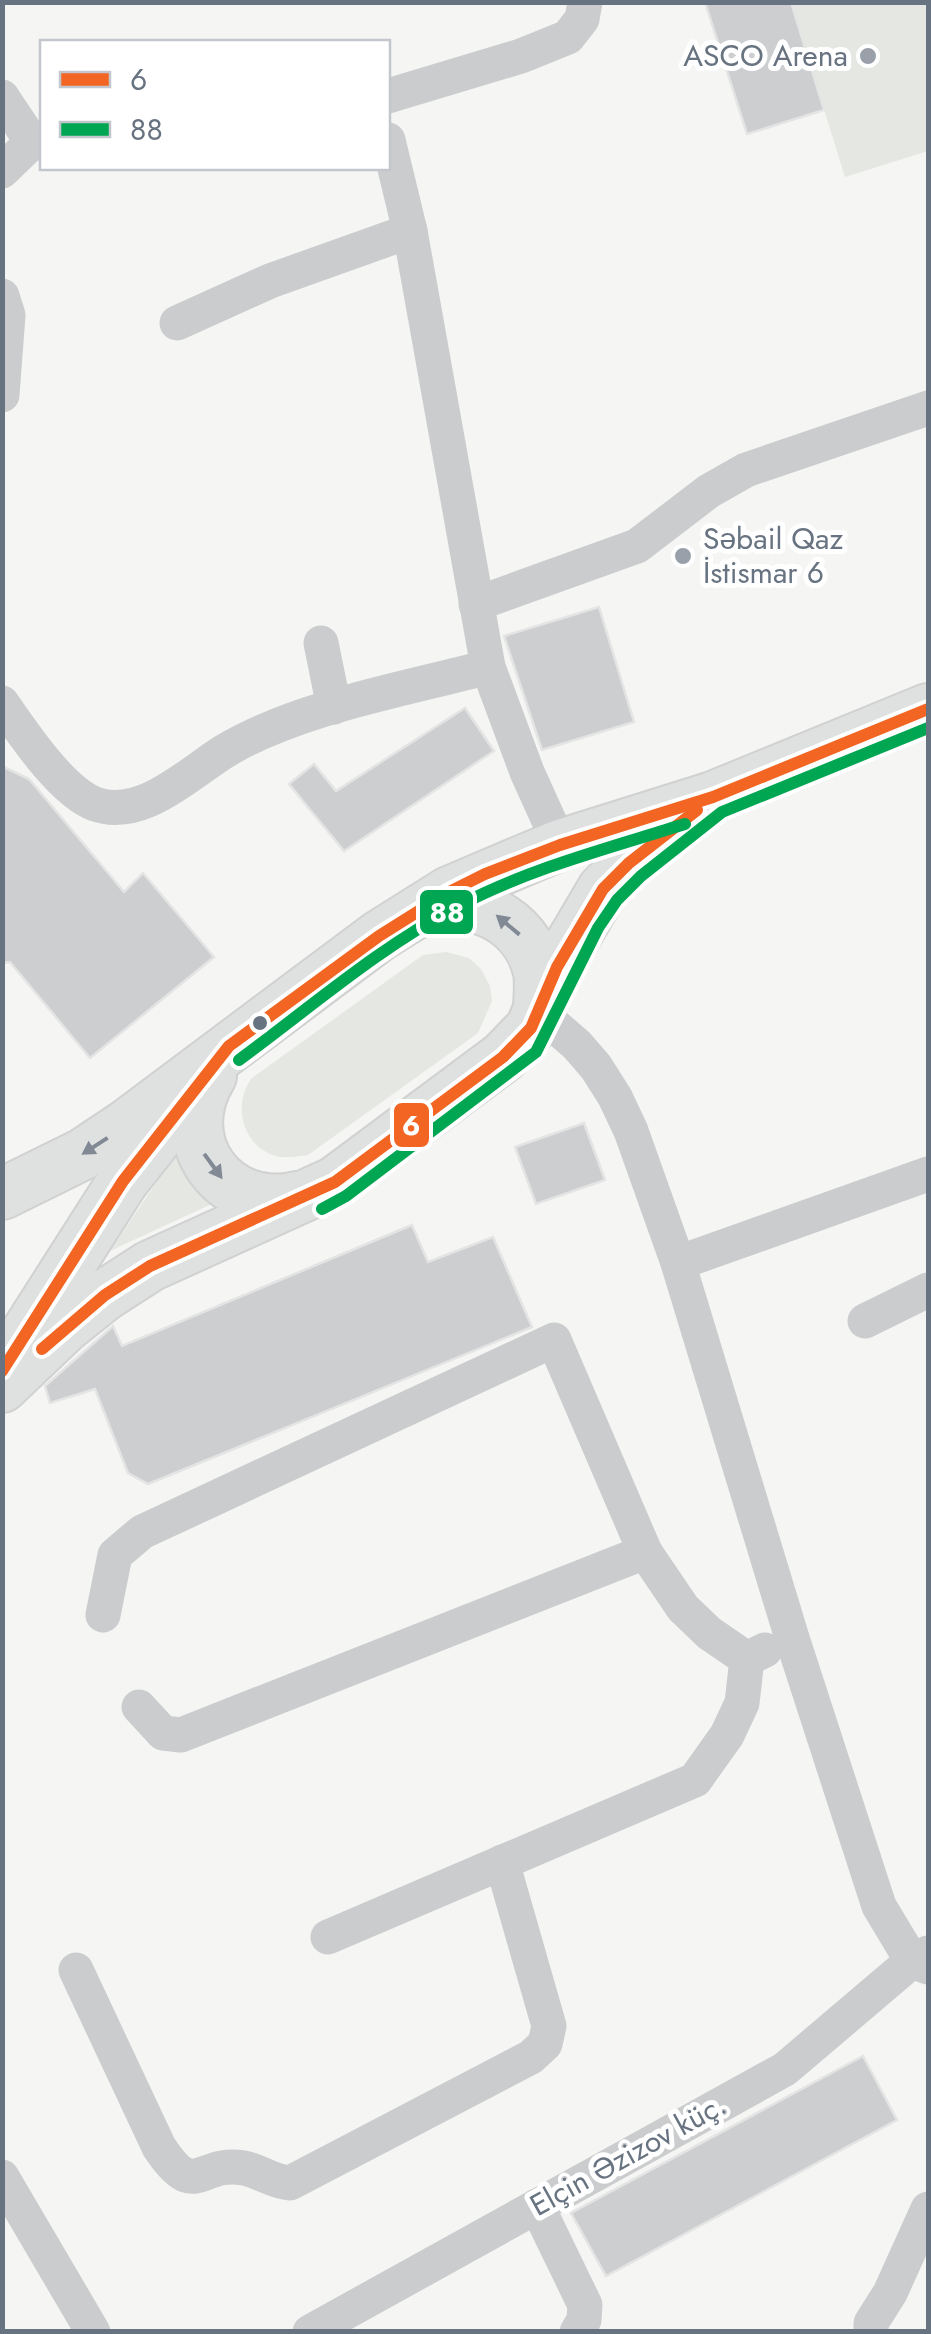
<svg xmlns="http://www.w3.org/2000/svg" width="931" height="2334" font-family="Jost,sans-serif">
  <rect width="100%" height="100%" fill="#f5f5f4"/>
  <g fill="#e4e7e2">
    <path d="M 791,3 L 928,3 L 928,151 L 845,177 Z"/>
    <path d="M 446,952 L 469,958 L 481,969 L 490,986 L 492,1001 L 478,1033 L 308,1155 C 298,1156 286,1159 276,1156 C 242,1147 232,1103 252,1078 L 423,955 Z"/>
    <path d="M 177,1152 L 216,1202 L 110,1251 Z"/>
  </g>
  <g fill="#cdcecf" stroke="#e4e4e4" stroke-width="2.5">
    <path d="M 705,2 L 791,2 L 824,110 L 747,134 Z"/>
    <path d="M 599,607 L 634,722 L 542,750 L 504,636 Z"/>
    <path d="M 465,708 L 494,751 L 344,851 L 289,784 L 314,764 L 336,791 Z"/>
    <path d="M 2,766 L 29,779 L 124,892 L 143,873 L 214,957 L 90,1058 L 10,962 L 2,963 Z"/>
    <path d="M 584,1123 L 605,1180 L 536,1204 L 515,1147 Z"/>
    <path d="M 412,1225 L 428,1262 L 493,1237 L 532,1327 L 148,1484 L 128,1473 L 95,1389 L 50,1403 L 45,1386 L 113,1326 L 122,1346 Z"/>
    <path d="M 863,2056 L 897,2120 L 606,2276 L 571,2213 Z"/>
  </g>
  <g fill="none" stroke-linecap="round" stroke-linejoin="round">
    <defs>
      <g id="secondary">
        <path d="M 421,912 C 470,891 527,919 539,972 C 541,984 539,999 539,1012"/>
        <path d="M 211,1076 C 171,1141 223,1214 297,1197"/>
        <path d="M 2,1194 L 83,1154 L 125,1126 L 379,936 L 449,892 L 560,845 L 713,797 L 928,709"/>
        <path d="M 14,1352 L 123,1181 L 183,1105"/>
        <path d="M 2,1387 L 65,1327 L 105,1295 L 150,1266 L 335,1182 L 503,1057 L 531,1028 L 557,967 L 603,889 L 629,863 L 689,816"/>
      </g>
    </defs>
    <use href="#secondary" stroke="#d1d1d2" stroke-width="54"/>
    <g stroke="#cbcccd" stroke-width="35">
      <path d="M 388,96 L 521,56 L 568,37 L 582,19 L 585,2"/>
      <path d="M 2,97 L 32,142 L 42,143"/>
      <path d="M 388,140 L 410,231 L 488,667 L 527,772 L 560,845"/>
      <path d="M 2,171 L 32,142"/>
      <path d="M 2,296 L 8,315 L 2,395"/>
      <path d="M 177,323 L 270,281 L 410,231"/>
      <path d="M 476,604 L 637,546 L 709,491 L 746,470 L 928,408"/>
      <path d="M 321,643 L 334,707"/>
      <path d="M 2,703 C 23,733 61,791 95,804 C 142,821 189,773 225,751 C 298,707 406,689 488,667"/>
      <path d="M 539,1012 L 577,1045 L 596,1067 L 615,1097 L 631,1131 L 678,1263 L 792,1638 L 879,1906 L 912,1961 L 928,1967"/>
      <path d="M 678,1263 L 928,1174"/>
      <path d="M 865,1321 L 928,1290"/>
      <path d="M 103,1615 L 115,1555 L 142,1532 L 554,1340 L 645,1552 L 683,1608 L 709,1633 L 747,1659"/>
      <path d="M 139,1707 L 163,1733 L 181,1735 L 645,1552"/>
      <path d="M 328,1937 L 695,1780 L 727,1735 L 742,1703 L 747,1659 L 765,1650"/>
      <path d="M 76,1970 L 159,2147 C 196,2203 198,2160 244,2168 C 260,2171 273,2182 290,2183 L 531,2057 L 545,2044 L 549,2026 L 502,1862"/>
      <path d="M 2,2177 L 93,2332"/>
      <path d="M 537,2206 L 585,2305 L 584,2320 L 577,2332"/>
      <path d="M 310,2332 L 785,2069 L 912,1961 L 928,1953"/>
      <path d="M 871,2332 L 871,2323 L 890,2293 L 928,2209"/>
    </g>
    <use href="#secondary" stroke="#dfe0e0" stroke-width="50"/>
    <defs>
      <g id="bus-1">
        <path d="M 42,1349 L 105,1295 L 150,1266 L 335,1182 L 503,1057 L 531,1028 L 557,967 L 603,889 L 629,863 L 697,810"/>
        <path d="M 2,1371 L 123,1181 L 229,1046 L 379,936 L 449,892 L 485,874 L 560,845 L 713,797 L 928,709"/>
      </g>
      <g id="bus-2">
        <path d="M 239,1060 C 311,1007 381,946 460,905 C 531,868 609,848 685,824"/>
        <path d="M 322,1209 L 346,1196 L 536,1052 L 598,928 L 617,900 L 641,876 L 722,812 L 928,728"/>
      </g>
    </defs>
    <use href="#bus-1" stroke="#fff" stroke-width="20"/>
    <use href="#bus-2" stroke="#fff" stroke-width="20"/>
    <use href="#bus-1" stroke="#f26522" stroke-width="12"/>
    <use href="#bus-2" stroke="#00a651" stroke-width="12"/>
  </g>
  <defs><path id="oneway-solid" d="M-6-.8H1V-3.2L6.5 0L1 3.2V.8H-6Z" transform="scale(2.5)"/></defs>
  <g fill="#808994">
    <use href="#oneway-solid" transform="translate(508 925) rotate(-140)"/>
    <use href="#oneway-solid" transform="translate(95 1146) rotate(147)"/>
    <use href="#oneway-solid" transform="translate(213 1166) rotate(54)"/>
  </g>
  <g fill="#99a0a9" stroke="#fff" stroke-width="4">
    <circle cx="868" cy="56" r="10"/>
    <circle cx="683" cy="556" r="10"/>
  </g>
  <circle fill="#687381" stroke="#fff" stroke-width="4" cx="260" cy="1023" r="9"/>
  <g text-anchor="middle" stroke-width="10" stroke-linejoin="round" paint-order="stroke">
    <g font-size="30" fill="#687381" stroke="#fff" text-anchor="end">
      <text x="848" y="66">ASCO Arena</text>
      <text x="703" y="549" text-anchor="start">Səbail Qaz<tspan x="703" dy="34">İstismar 6</tspan></text>
    </g>
    <g font-size="30" fill="#687381" stroke="#fff">
      <text transform="translate(628 2155) rotate(-29)" y="10">Elçin Əzizov küç.</text>
    </g>
  </g>
  <g stroke="#fff" stroke-width="4">
    <rect x="418" y="888" width="57" height="48" rx="10" fill="#00a651"/>
    <rect x="392" y="1101" width="39" height="48" rx="10" fill="#f26522"/>
  </g>
  <g font-size="28" text-anchor="middle" font-weight="bold" fill="#fff">
    <text x="447" y="922">88</text>
    <text x="411" y="1135">6</text>
  </g>
  <rect width="931" height="2334" fill="none" stroke="#687381" stroke-width="10"/>
  <rect x="40" y="40" width="350" height="130" fill="#ffffff" stroke="#c3c7cd" stroke-width="2.5"/>
  <rect x="60" y="72" width="50" height="15" fill="#f26522" stroke="#c3c7cd" stroke-width="2.5"/>
  <text x="130" y="90" font-size="30" fill="#687381">6</text>
  <rect x="60" y="122" width="50" height="15" fill="#00a651" stroke="#c3c7cd" stroke-width="2.5"/>
  <text x="130" y="140" font-size="30" fill="#687381">88</text>
</svg>
